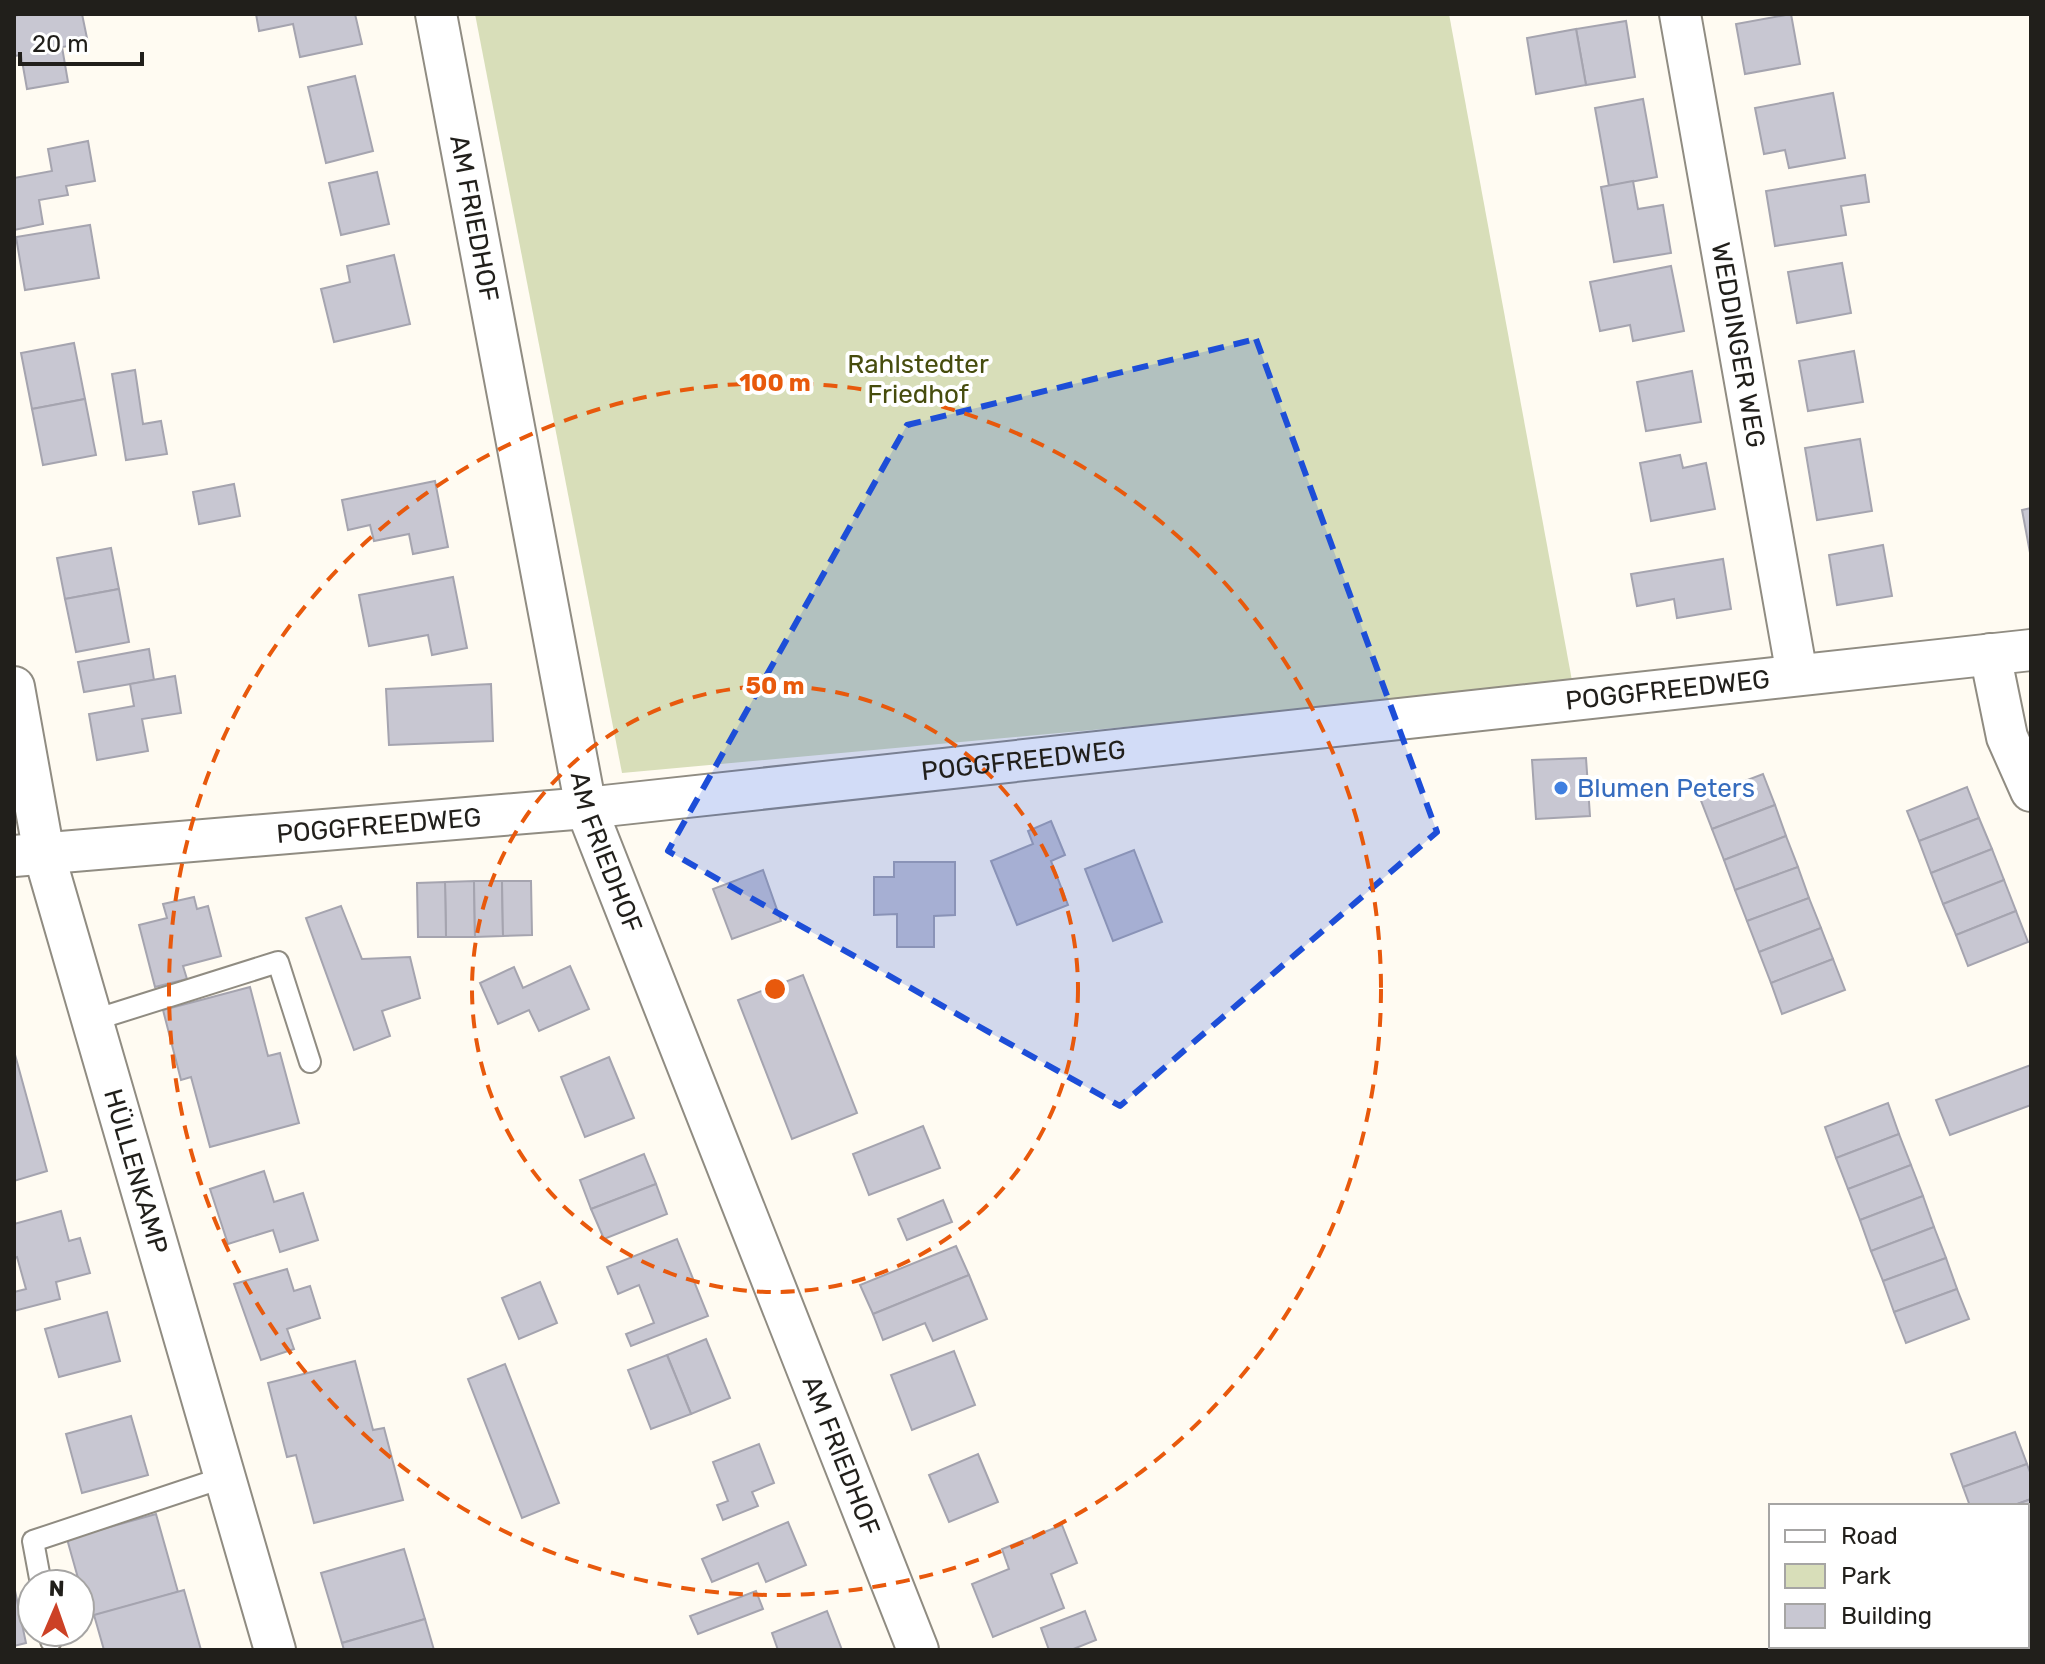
<svg xmlns="http://www.w3.org/2000/svg" width="2045" height="1664" font-family="Rubik,sans-serif">
  <rect width="100%" height="100%" fill="#fffbf2"/>
  <path fill="#d8deb9" d="M 475,14 L 1449,14 L 1573,686 L 622,773 Z"/>
  <g fill="#c8c7d2" stroke="#a5a4af" stroke-width="2">
    <path d="M 22,14 L 82,14 L 88,43 L 62,47 L 68,82 L 27,89 L 21,55 L 14,56 L 14,16 Z"/>
    <path d="M 256,14 L 355,14 L 362,44 L 300,57 L 293,24 L 259,31 Z"/>
    <path d="M 1791,14 L 1800,64 L 1745,74 L 1736,24 Z"/>
    <path d="M 1626,21 L 1635,77 L 1586,85 L 1576,29 Z"/>
    <path d="M 1576,29 L 1586,85 L 1536,94 L 1527,38 Z"/>
    <path d="M 355,76 L 373,151 L 326,163 L 308,87 Z"/>
    <path d="M 1833,93 L 1845,158 L 1789,168 L 1785,150 L 1764,154 L 1755,108 Z"/>
    <path d="M 1643,99 L 1657,177 L 1609,186 L 1595,108 Z"/>
    <path d="M 88,141 L 95,181 L 66,186 L 68,195 L 39,200 L 43,224 L 14,230 L 14,178 L 52,171 L 48,149 Z"/>
    <path d="M 377,172 L 389,224 L 341,235 L 329,183 Z"/>
    <path d="M 1865,175 L 1869,202 L 1841,206 L 1846,235 L 1775,246 L 1766,191 Z"/>
    <path d="M 1633,181 L 1638,209 L 1663,205 L 1671,253 L 1614,262 L 1601,187 Z"/>
    <path d="M 90,225 L 99,278 L 25,290 L 16,237 Z"/>
    <path d="M 394,255 L 410,324 L 334,342 L 321,289 L 350,282 L 347,266 Z"/>
    <path d="M 1842,263 L 1851,313 L 1797,323 L 1788,272 Z"/>
    <path d="M 1671,266 L 1684,331 L 1633,341 L 1630,325 L 1600,331 L 1590,282 Z"/>
    <path d="M 74,343 L 85,399 L 32,409 L 21,353 Z"/>
    <path d="M 1854,351 L 1863,402 L 1808,411 L 1799,361 Z"/>
    <path d="M 135,370 L 143,424 L 161,421 L 167,454 L 126,460 L 112,374 Z"/>
    <path d="M 1692,371 L 1701,422 L 1646,431 L 1637,382 Z"/>
    <path d="M 85,399 L 96,455 L 43,465 L 32,409 Z"/>
    <path d="M 1860,439 L 1872,511 L 1817,520 L 1805,448 Z"/>
    <path d="M 1680,455 L 1683,468 L 1706,463 L 1715,509 L 1651,521 L 1640,463 Z"/>
    <path d="M 435,481 L 448,547 L 413,554 L 409,534 L 374,541 L 370,525 L 348,530 L 342,500 Z"/>
    <path d="M 234,484 L 240,516 L 199,524 L 193,492 Z"/>
    <path d="M 2031,508 L 2031,558 L 2022,510 Z"/>
    <path d="M 1883,545 L 1892,596 L 1837,605 L 1829,555 Z"/>
    <path d="M 111,548 L 119,589 L 65,599 L 57,558 Z"/>
    <path d="M 1723,559 L 1731,609 L 1677,618 L 1674,599 L 1637,606 L 1631,574 Z"/>
    <path d="M 453,577 L 467,648 L 432,655 L 428,635 L 369,646 L 359,595 Z"/>
    <path d="M 119,589 L 129,642 L 76,652 L 65,599 Z"/>
    <path d="M 149,649 L 154,680 L 84,692 L 78,662 Z"/>
    <path d="M 175,676 L 181,713 L 142,719 L 148,751 L 97,760 L 89,714 L 134,706 L 130,684 Z"/>
    <path d="M 491,684 L 493,741 L 389,745 L 386,689 Z"/>
    <path d="M 1586,758 L 1590,816 L 1536,819 L 1532,760 Z"/>
    <path d="M 1763,774 L 1775,805 L 1712,829 L 1700,798 Z"/>
    <path d="M 1967,787 L 1979,818 L 1919,841 L 1907,811 Z"/>
    <path d="M 1775,805 L 1786,836 L 1724,860 L 1712,829 Z"/>
    <path d="M 1979,818 L 1992,849 L 1931,873 L 1919,841 Z"/>
    <path d="M 1051,821 L 1065,855 L 1051,861 L 1068,905 L 1017,925 L 991,861 L 1033,844 L 1028,831 Z"/>
    <path d="M 1786,836 L 1798,867 L 1735,890 L 1724,860 Z"/>
    <path d="M 1992,849 L 2004,880 L 1943,904 L 1931,873 Z"/>
    <path d="M 1134,850 L 1162,922 L 1113,941 L 1085,869 Z"/>
    <path d="M 894,862 L 955,862 L 955,915 L 934,916 L 934,947 L 897,947 L 897,914 L 874,915 L 874,877 L 894,877 Z"/>
    <path d="M 1798,867 L 1809,898 L 1747,921 L 1735,890 Z"/>
    <path d="M 763,870 L 781,921 L 732,939 L 713,889 Z"/>
    <path d="M 2004,880 L 2016,911 L 1956,935 L 1943,904 Z"/>
    <path d="M 474,881 L 475,937 L 446,937 L 445,882 Z"/>
    <path d="M 474,881 L 502,881 L 503,936 L 475,937 Z"/>
    <path d="M 502,881 L 531,881 L 532,935 L 503,936 Z"/>
    <path d="M 445,882 L 446,937 L 418,937 L 417,883 Z"/>
    <path d="M 194,897 L 197,909 L 208,906 L 221,956 L 183,966 L 187,979 L 155,987 L 139,925 L 167,918 L 163,904 Z"/>
    <path d="M 1809,898 L 1821,928 L 1759,952 L 1747,921 Z"/>
    <path d="M 341,906 L 362,959 L 410,957 L 420,998 L 382,1011 L 390,1036 L 354,1050 L 306,918 Z"/>
    <path d="M 2016,911 L 2028,942 L 1968,966 L 1956,935 Z"/>
    <path d="M 1821,928 L 1833,959 L 1771,983 L 1759,952 Z"/>
    <path d="M 1833,959 L 1845,990 L 1782,1014 L 1771,983 Z"/>
    <path d="M 570,966 L 589,1009 L 539,1031 L 529,1010 L 498,1024 L 480,983 L 514,967 L 523,988 Z"/>
    <path d="M 803,975 L 857,1113 L 792,1139 L 738,1000 Z"/>
    <path d="M 250,987 L 268,1056 L 280,1053 L 299,1123 L 210,1147 L 191,1077 L 181,1080 L 163,1010 Z"/>
    <path d="M 14,1051 L 47,1171 L 14,1181 Z"/>
    <path d="M 609,1057 L 634,1118 L 585,1137 L 561,1077 Z"/>
    <path d="M 2031,1065 L 2031,1105 L 1950,1135 L 1936,1100 Z"/>
    <path d="M 1888,1103 L 1899,1134 L 1836,1158 L 1825,1127 Z"/>
    <path d="M 923,1126 L 940,1168 L 869,1195 L 853,1154 Z"/>
    <path d="M 1899,1134 L 1911,1165 L 1848,1189 L 1836,1158 Z"/>
    <path d="M 644,1154 L 656,1184 L 591,1209 L 580,1180 Z"/>
    <path d="M 1911,1165 L 1923,1196 L 1860,1220 L 1848,1189 Z"/>
    <path d="M 264,1171 L 274,1202 L 303,1193 L 318,1240 L 280,1252 L 273,1230 L 228,1244 L 210,1189 Z"/>
    <path d="M 656,1184 L 667,1214 L 604,1239 L 591,1209 Z"/>
    <path d="M 1923,1196 L 1934,1227 L 1871,1251 L 1860,1220 Z"/>
    <path d="M 943,1200 L 952,1222 L 907,1240 L 898,1219 Z"/>
    <path d="M 61,1211 L 69,1241 L 80,1238 L 90,1273 L 56,1282 L 60,1299 L 14,1311 L 14,1292 L 26,1289 L 17,1257 L 14,1258 L 14,1224 Z"/>
    <path d="M 1934,1227 L 1946,1258 L 1883,1281 L 1871,1251 Z"/>
    <path d="M 677,1239 L 708,1316 L 631,1346 L 626,1334 L 654,1323 L 639,1285 L 618,1294 L 607,1267 Z"/>
    <path d="M 956,1246 L 969,1275 L 873,1314 L 860,1285 Z"/>
    <path d="M 1946,1258 L 1957,1289 L 1894,1312 L 1883,1281 Z"/>
    <path d="M 287,1269 L 294,1291 L 310,1286 L 320,1318 L 287,1329 L 294,1349 L 261,1360 L 234,1284 Z"/>
    <path d="M 969,1275 L 987,1319 L 933,1341 L 925,1323 L 883,1340 L 873,1314 Z"/>
    <path d="M 540,1282 L 557,1323 L 519,1339 L 502,1298 Z"/>
    <path d="M 1957,1289 L 1969,1319 L 1906,1343 L 1894,1312 Z"/>
    <path d="M 107,1312 L 120,1361 L 59,1377 L 45,1329 Z"/>
    <path d="M 706,1339 L 730,1398 L 691,1414 L 667,1355 Z"/>
    <path d="M 954,1351 L 975,1405 L 912,1430 L 891,1375 Z"/>
    <path d="M 667,1355 L 691,1414 L 651,1429 L 628,1370 Z"/>
    <path d="M 355,1361 L 373,1430 L 384,1428 L 403,1500 L 314,1523 L 296,1455 L 287,1457 L 268,1383 Z"/>
    <path d="M 505,1364 L 559,1503 L 522,1518 L 468,1379 Z"/>
    <path d="M 131,1416 L 148,1475 L 82,1493 L 66,1434 Z"/>
    <path d="M 2015,1432 L 2027,1464 L 1963,1487 L 1951,1454 Z"/>
    <path d="M 759,1444 L 774,1483 L 752,1492 L 758,1506 L 723,1520 L 717,1505 L 728,1501 L 713,1462 Z"/>
    <path d="M 978,1454 L 998,1502 L 949,1522 L 929,1475 Z"/>
    <path d="M 2027,1464 L 2031,1475 L 2031,1499 L 2012,1506 L 1970,1506 L 1963,1487 Z"/>
    <path d="M 2031,1499 L 2031,1536 L 2027,1538 L 2027,1506 L 2012,1506 Z"/>
    <path d="M 156,1514 L 178,1592 L 89,1617 L 67,1539 Z"/>
    <path d="M 788,1522 L 806,1565 L 766,1582 L 758,1563 L 712,1582 L 702,1559 Z"/>
    <path d="M 1062,1525 L 1077,1563 L 1051,1574 L 1064,1608 L 993,1637 L 972,1584 L 1009,1569 L 1002,1549 Z"/>
    <path d="M 2031,1536 L 2031,1573 L 2027,1574 L 2027,1538 Z"/>
    <path d="M 404,1549 L 425,1619 L 342,1643 L 321,1573 Z"/>
    <path d="M 14,1586 L 26,1643 L 14,1646 Z"/>
    <path d="M 184,1590 L 201,1650 L 104,1650 L 94,1615 Z"/>
    <path d="M 756,1591 L 763,1609 L 698,1634 L 690,1616 Z"/>
    <path d="M 827,1611 L 842,1650 L 778,1650 L 772,1633 Z"/>
    <path d="M 1085,1611 L 1096,1640 L 1071,1650 L 1049,1650 L 1041,1628 Z"/>
    <path d="M 425,1619 L 434,1650 L 344,1650 L 342,1643 Z"/>
  </g>
  <g fill="none" stroke-linecap="round" stroke-linejoin="round">
    <defs>
      <g id="lane">
        <path d="M 94,1020 L 278,962 L 310,1062"/>
        <path d="M 41,1584 L 33,1541 L 225,1477"/>
        <path d="M 49,1632 L 51,1641"/>
      </g>
      <g id="street">
        <path id="s1" d="M 436,14 L 586,808 L 918,1650"/>
        <path id="s2" d="M 1680,14 L 1797,675"/>
        <path d="M 1990,654 L 2007,737 L 2031,791"/>
        <path id="s3" d="M 14,687 L 44,854 L 275,1650"/>
        <path id="s4" d="M 14,856 L 586,808 L 2031,650"/>
      </g>
    </defs>
    <use href="#lane" stroke="#908c82" stroke-width="24"/>
    <use href="#street" stroke="#908c82" stroke-width="44"/>
    <use href="#lane" stroke="#fff" stroke-width="20"/>
    <use href="#street" stroke="#fff" stroke-width="40"/>
  </g>
  <path fill="#1d4ed8" fill-opacity="0.2" stroke="#1d4ed8" stroke-width="6" stroke-dasharray="16 10" stroke-linejoin="round" d="M 1256,339 L 1437,832 L 1120,1106 L 668,851 L 907,425 Z"/>
  <g fill="none" stroke="#e8590c" stroke-width="4" stroke-dasharray="14 10">
    <circle cx="775" cy="989" r="303"/>
    <circle cx="775" cy="989" r="606"/>
  </g>
  <circle fill="#3f7fe0" stroke="#fff" stroke-width="3" cx="1561" cy="788" r="8"/>
  <g text-anchor="middle" stroke-width="8" stroke-linejoin="round" paint-order="stroke">
    <g font-size="26" fill="#211f1b" stroke="#fff">
      <text dy="9" stroke="none"><textPath href="#s1" startOffset="208">AM FRIEDHOF</textPath></text>
      <text dy="9" stroke="none"><textPath href="#s2" startOffset="336">WEDDINGER WEG</textPath></text>
      <text dy="9" stroke="none"><textPath href="#s4" startOffset="1662">POGGFREEDWEG</textPath></text>
      <text dy="9" stroke="none"><textPath href="#s4" startOffset="1014">POGGFREEDWEG</textPath></text>
      <text dy="9" stroke="none"><textPath href="#s4" startOffset="366">POGGFREEDWEG</textPath></text>
      <text dy="9" stroke="none"><textPath href="#s1" startOffset="856">AM FRIEDHOF</textPath></text>
      <text dy="9" stroke="none"><textPath href="#s3" startOffset="500">HÜLLENKAMP</textPath></text>
      <text dy="9" stroke="none"><textPath href="#s1" startOffset="1504">AM FRIEDHOF</textPath></text>
    </g>
    <g font-size="26" fill="#464c0d" stroke="#fff">
      <text x="918" y="373">Rahlstedter<tspan x="918" dy="30">Friedhof</tspan></text>
    </g>
    <g font-size="26" fill="#366cbe" stroke="#fff" text-anchor="start">
      <text x="1577" y="797">Blumen Peters</text>
    </g>
  </g>
  <circle cx="775" cy="989" r="12" fill="#e8590c" stroke="#fff" stroke-width="4"/>
  <g font-size="24" text-anchor="middle" font-weight="bold" fill="#e8590c" stroke="#fff" stroke-width="8" stroke-linejoin="round" paint-order="stroke">
    <text x="775" y="391">100 m</text>
    <text x="775" y="694">50 m</text>
  </g>
  <rect width="2045" height="1664" fill="none" stroke="#211f1b" stroke-width="32"/>
  <rect x="1769" y="1504" width="260" height="144" fill="#ffffff" stroke="#a6a5a4" stroke-width="2"/>
  <rect x="1785" y="1530" width="40" height="12" fill="#ffffff" stroke="#a6a5a4" stroke-width="2"/>
  <text x="1841" y="1544" font-size="24" fill="#211f1b">Road</text>
  <rect x="1785" y="1564" width="40" height="24" fill="#d8deb9" stroke="#a6a5a4" stroke-width="2"/>
  <text x="1841" y="1584" font-size="24" fill="#211f1b">Park</text>
  <rect x="1785" y="1604" width="40" height="24" fill="#c8c7d2" stroke="#a6a5a4" stroke-width="2"/>
  <text x="1841" y="1624" font-size="24" fill="#211f1b">Building</text>
  <g transform="translate(56 1608) rotate(2)"><circle r="38" fill="#ffffff" stroke="#a6a5a4" stroke-width="2"/>
  <path d="M0-6L14 30L0 20L-14 30Z" fill="#cc4126"/>
  <text y="-12" font-size="22" font-weight="bold" text-anchor="middle" fill="#211f1b">N</text>
  </g>
  <path d="M20 52v12h122v-12" fill="none" stroke="#211f1b" stroke-width="4"/>
  <text x="32" y="52" font-size="24" fill="#211f1b" stroke="#ffffff" stroke-width="6" paint-order="stroke">20 m</text>
</svg>
